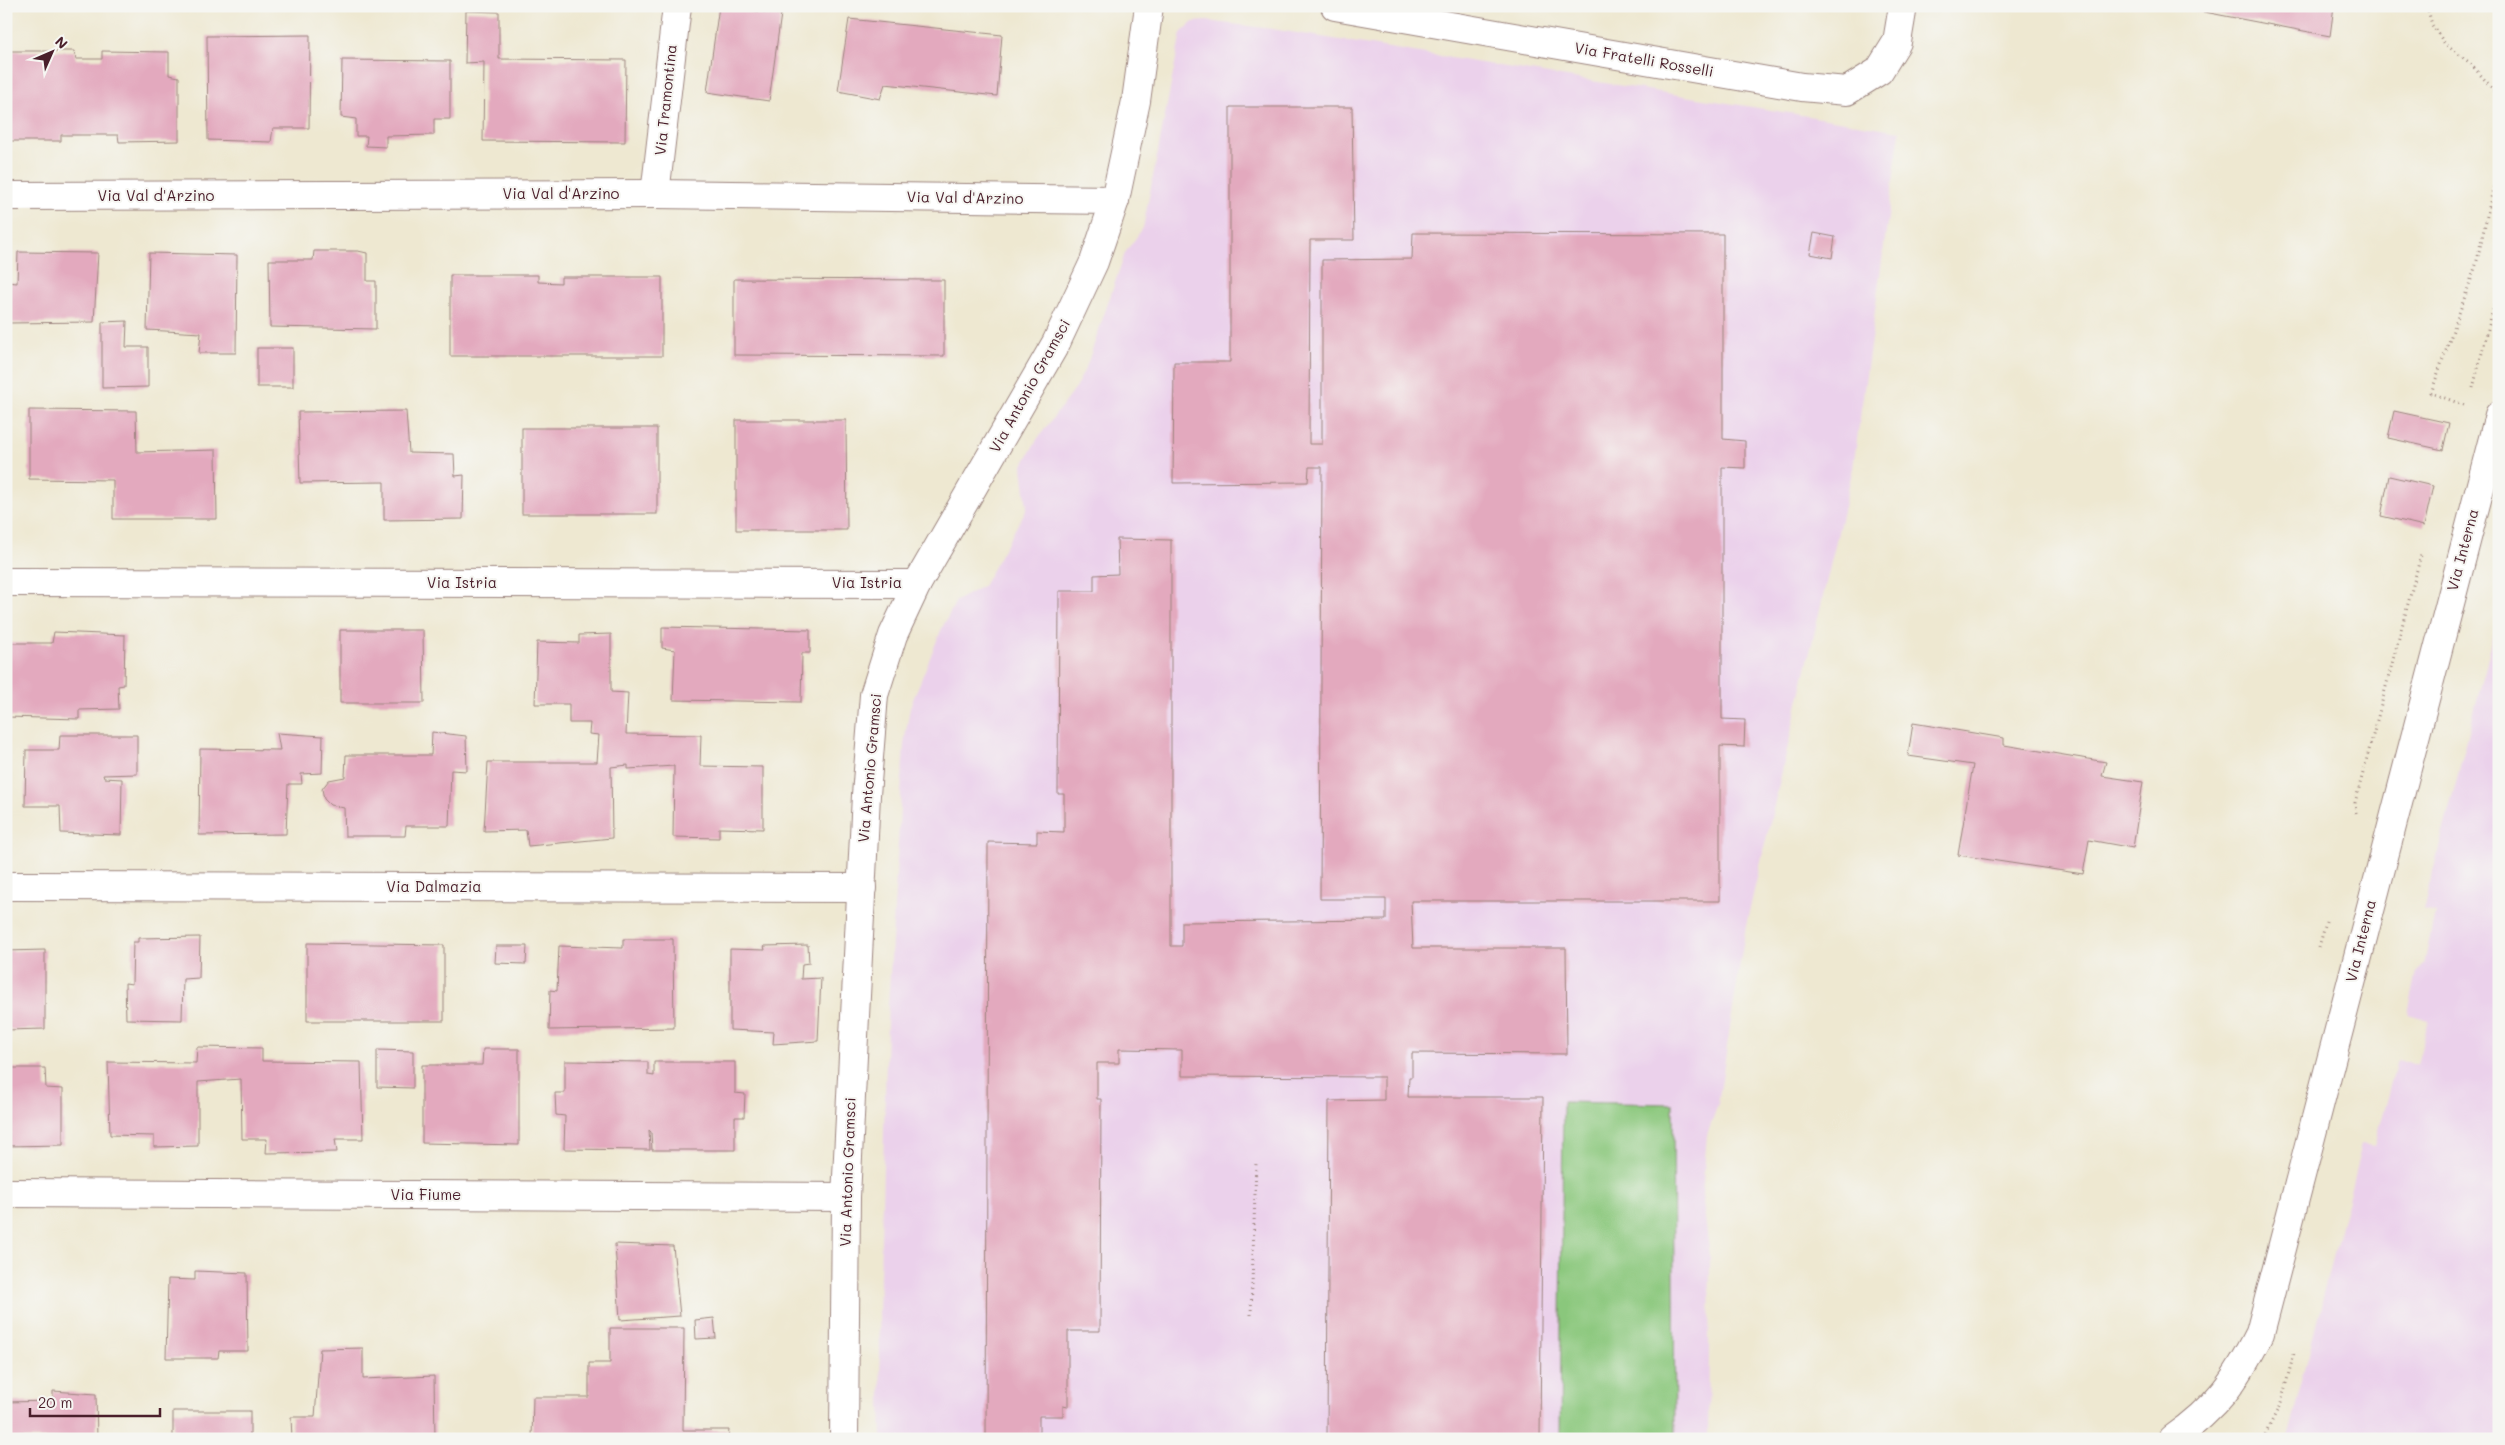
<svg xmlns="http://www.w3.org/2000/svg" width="2505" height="1445" font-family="Mali,sans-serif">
  <rect width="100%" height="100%" fill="#f6f6f2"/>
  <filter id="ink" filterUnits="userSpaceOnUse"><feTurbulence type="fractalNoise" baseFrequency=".02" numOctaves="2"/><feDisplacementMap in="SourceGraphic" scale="10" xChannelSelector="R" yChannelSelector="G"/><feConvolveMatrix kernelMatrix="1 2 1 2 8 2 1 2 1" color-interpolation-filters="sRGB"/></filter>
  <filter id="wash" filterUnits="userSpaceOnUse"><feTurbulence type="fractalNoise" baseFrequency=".0096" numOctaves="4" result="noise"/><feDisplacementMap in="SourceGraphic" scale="20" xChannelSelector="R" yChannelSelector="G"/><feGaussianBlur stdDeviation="1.12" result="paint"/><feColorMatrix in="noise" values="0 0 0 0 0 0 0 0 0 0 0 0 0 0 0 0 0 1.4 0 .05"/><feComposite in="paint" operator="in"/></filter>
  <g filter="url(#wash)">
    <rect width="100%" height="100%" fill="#eee8d1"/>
    <g fill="#ebd1eb">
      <path d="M 1207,21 L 1272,29 L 1900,131 L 1853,468 L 1746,925 L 1718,1104 L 1707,1135 L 1702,1194 L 1710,1257 L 1708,1439 L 882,1439 L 879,1312 L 887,1023 L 904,744 L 910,707 L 942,628 L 956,601 L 983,586 L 1027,508 L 1022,467 L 1036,441 L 1076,387 L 1087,365 L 1125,253 L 1143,228 L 1181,33 L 1193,22 Z"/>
      <path d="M 2499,615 L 2499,1439 L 2287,1439 L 2362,1144 L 2374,1146 L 2397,1060 L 2417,1064 L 2429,1020 L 2408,1014 L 2417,972 L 2424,965 L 2435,913 L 2423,910 Z"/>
    </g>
    <path fill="#8ac77c" stroke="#6a7354" d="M 1563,1102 L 1673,1104 L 1675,1439 L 1560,1439 Z"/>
    <g id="blocks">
      <g fill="#e3a9be">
        <path d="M 719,6 L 781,14 L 769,101 L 707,92 Z"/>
        <path d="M 2173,6 L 2334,6 L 2330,36 Z"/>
        <path d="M 466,11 L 499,12 L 499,59 L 626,60 L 625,142 L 483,141 L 484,62 L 465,63 Z"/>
        <path d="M 849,19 L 1002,35 L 997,96 L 885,84 L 880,99 L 838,91 Z"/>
        <path d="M 310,35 L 309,128 L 273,128 L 271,142 L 208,140 L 207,36 Z"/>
        <path d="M 6,51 L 74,51 L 76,59 L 102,59 L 102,51 L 169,52 L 169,75 L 179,77 L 179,141 L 119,142 L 118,135 L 61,135 L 61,141 L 6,141 Z"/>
        <path d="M 342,60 L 450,61 L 450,119 L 434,119 L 434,135 L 386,136 L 386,147 L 366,146 L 367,136 L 356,136 L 356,119 L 341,117 Z"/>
        <path d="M 1230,107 L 1352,107 L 1354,240 L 1310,240 L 1309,444 L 1322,444 L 1322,260 L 1412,259 L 1413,233 L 1723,234 L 1723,439 L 1745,441 L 1745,468 L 1722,467 L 1722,719 L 1745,720 L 1744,747 L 1720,746 L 1720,901 L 1411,901 L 1413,948 L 1566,948 L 1567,1054 L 1412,1053 L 1412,1077 L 1409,1077 L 1408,1097 L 1543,1097 L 1540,1439 L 1327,1439 L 1329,1101 L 1384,1100 L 1384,1077 L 1182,1076 L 1182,1050 L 1119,1049 L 1119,1063 L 1097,1063 L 1097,1099 L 1101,1099 L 1100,1331 L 1068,1331 L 1068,1407 L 1063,1406 L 1063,1416 L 1039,1416 L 1039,1439 L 986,1439 L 988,842 L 1037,843 L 1037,831 L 1064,832 L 1064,794 L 1058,794 L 1059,591 L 1094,591 L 1094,575 L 1118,574 L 1117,539 L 1171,540 L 1171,946 L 1182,946 L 1182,922 L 1386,920 L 1386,899 L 1320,899 L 1322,467 L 1309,467 L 1308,482 L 1173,483 L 1174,362 L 1230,362 Z"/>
        <path d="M 1814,233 L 1835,237 L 1832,258 L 1810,254 Z"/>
        <path d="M 314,251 L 358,251 L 367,253 L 367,281 L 376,281 L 376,329 L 270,327 L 269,260 L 313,260 Z"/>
        <path d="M 18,252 L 98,253 L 94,322 L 8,323 L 7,282 L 17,283 Z"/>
        <path d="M 149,253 L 237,255 L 236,353 L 199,353 L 201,333 L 147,330 Z"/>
        <path d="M 450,275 L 538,275 L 538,282 L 561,283 L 561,277 L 662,277 L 662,356 L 450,356 Z"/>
        <path d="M 734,279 L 944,280 L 944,356 L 734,355 Z"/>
        <path d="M 127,321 L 126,347 L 148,347 L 148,387 L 102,388 L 102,322 Z"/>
        <rect x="257" y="348" width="36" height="39"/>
        <path d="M 29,410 L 136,411 L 137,452 L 216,450 L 217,519 L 113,519 L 113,480 L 29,479 Z"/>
        <path d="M 406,411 L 409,453 L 454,454 L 455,476 L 464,475 L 463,519 L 384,520 L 384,482 L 300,483 L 298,412 Z"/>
        <path d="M 2394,411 L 2449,423 L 2443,450 L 2388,438 Z"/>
        <path d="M 736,420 L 846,420 L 847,530 L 736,530 Z"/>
        <rect x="522" y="428" width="135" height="86"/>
        <path d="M 2389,476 L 2433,486 L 2424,526 L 2381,516 Z"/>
        <path d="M 662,627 L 810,630 L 810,653 L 802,653 L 801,702 L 673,700 L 675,650 L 662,648 Z"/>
        <path d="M 340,630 L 423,630 L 424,703 L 340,703 Z"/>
        <path d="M 54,632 L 125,635 L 124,685 L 118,686 L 119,709 L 79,710 L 79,719 L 7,717 L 7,643 L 52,643 Z"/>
        <path d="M 611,634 L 611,692 L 628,693 L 626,734 L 701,735 L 700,766 L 763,767 L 763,829 L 719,828 L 719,838 L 673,837 L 674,766 L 628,769 L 628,765 L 611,767 L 612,838 L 528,846 L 526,830 L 484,831 L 488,762 L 597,762 L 599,735 L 589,734 L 590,723 L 569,723 L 569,704 L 535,704 L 537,642 L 579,643 L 579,635 Z"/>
        <path d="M 1913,723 L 2004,738 L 2004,745 L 2106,762 L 2102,776 L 2143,782 L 2133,848 L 2089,840 L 2083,874 L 1958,855 L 1973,765 L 1908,756 Z"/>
        <path d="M 432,732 L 466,736 L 467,771 L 451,770 L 449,826 L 406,826 L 405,836 L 345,836 L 344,808 L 330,805 L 324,799 L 322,789 L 329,780 L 345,777 L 346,755 L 431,755 Z"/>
        <path d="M 277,733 L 323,736 L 322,773 L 301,774 L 302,784 L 288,784 L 286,834 L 199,835 L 200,749 L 280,750 Z"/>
        <path d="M 60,735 L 137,735 L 137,774 L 103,775 L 104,778 L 122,779 L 121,835 L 61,833 L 60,806 L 25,806 L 26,750 L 59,750 Z"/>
        <path d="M 200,937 L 199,978 L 183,979 L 182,1020 L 126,1019 L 125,983 L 132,984 L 133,942 L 138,942 L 138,938 Z"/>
        <path d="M 623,939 L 673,939 L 674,1028 L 549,1030 L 550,990 L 557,991 L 559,946 L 623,948 Z"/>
        <path d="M 307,943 L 444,945 L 444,1021 L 307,1021 Z"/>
        <path d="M 808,945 L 809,963 L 802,964 L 801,979 L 821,978 L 818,1041 L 773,1044 L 774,1032 L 730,1030 L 730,949 L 765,950 L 764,946 Z"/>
        <path d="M 496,946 L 527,946 L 526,964 L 495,963 Z"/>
        <path d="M 45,950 L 45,1029 L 6,1030 L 6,951 Z"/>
        <path d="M 197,1047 L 262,1048 L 262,1061 L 361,1062 L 363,1139 L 335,1139 L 337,1152 L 266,1153 L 267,1139 L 242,1139 L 241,1079 L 198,1082 L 198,1146 L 154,1147 L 154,1136 L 110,1135 L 108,1062 L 196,1063 Z"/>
        <path d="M 483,1049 L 519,1049 L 519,1145 L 422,1143 L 422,1065 L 482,1065 Z"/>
        <path d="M 377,1050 L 413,1051 L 413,1088 L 377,1087 Z"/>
        <path d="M 565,1061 L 648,1062 L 648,1075 L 654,1076 L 654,1062 L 735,1062 L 735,1093 L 745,1094 L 744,1117 L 735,1117 L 735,1150 L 652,1150 L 651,1132 L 649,1130 L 650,1150 L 564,1149 L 565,1116 L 556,1115 L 555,1093 L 565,1093 Z"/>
        <path d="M 6,1068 L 45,1068 L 46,1088 L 63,1089 L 63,1145 L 6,1146 Z"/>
        <path d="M 615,1244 L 673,1246 L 680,1316 L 620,1320 Z"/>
        <path d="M 195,1271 L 247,1273 L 248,1351 L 219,1351 L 218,1358 L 166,1358 L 168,1279 L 195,1280 Z"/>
        <path d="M 714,1318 L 716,1338 L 696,1339 L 695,1320 Z"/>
        <path d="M 610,1328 L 684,1328 L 683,1430 L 729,1430 L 728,1439 L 532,1439 L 533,1397 L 589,1397 L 589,1363 L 610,1363 Z"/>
        <path d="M 363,1348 L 363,1379 L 434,1376 L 435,1439 L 292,1439 L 291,1417 L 315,1417 L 320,1349 Z"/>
        <path d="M 53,1391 L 96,1394 L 97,1439 L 6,1439 L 6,1402 L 53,1401 Z"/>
        <rect x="173" y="1411" width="77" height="28"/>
      </g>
    </g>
  </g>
  <g filter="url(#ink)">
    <use href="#blocks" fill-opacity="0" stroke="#9c847e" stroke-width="1"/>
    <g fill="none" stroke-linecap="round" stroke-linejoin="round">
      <defs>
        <g id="minor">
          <path d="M 1335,6 L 1802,87 L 1847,91 L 1879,71 L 1897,42 L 1903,6"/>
          <path d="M 655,194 L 677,6"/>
          <path d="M 6,196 L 655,194 L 1115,200"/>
          <path d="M 6,582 L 917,584"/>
          <path d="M 6,886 L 862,888"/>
          <path d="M 6,1193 L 846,1197"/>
          <path d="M 844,1439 L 846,1197 L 866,795 L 874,695 L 893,635 L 917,584 L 1056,343 L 1094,262 L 1115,200 L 1136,101 L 1149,6"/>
          <path d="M 2172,1439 C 2217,1407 2236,1381 2260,1333 L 2499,415"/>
        </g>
      </defs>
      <use href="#minor" stroke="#9c847e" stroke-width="30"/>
      <g stroke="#9c847e" stroke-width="3" stroke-dasharray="1 4" stroke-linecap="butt">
        <path d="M 2427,6 L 2432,25 L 2445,44 L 2470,63 L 2493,89 L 2499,101"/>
        <path d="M 2473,388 L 2499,286"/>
        <path d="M 2464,405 L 2431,393 L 2476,265 L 2499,162"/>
        <path d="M 2356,813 L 2355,803 L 2421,555"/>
        <path d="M 2319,947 L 2327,919"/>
        <path d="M 1251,1315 L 1256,1163"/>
        <path d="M 2263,1439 L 2281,1403 L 2294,1353"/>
      </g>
      <use href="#minor" stroke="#fff" stroke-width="28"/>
    </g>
  </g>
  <g text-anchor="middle" stroke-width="4" stroke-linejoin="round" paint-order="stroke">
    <g font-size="15" fill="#4a1f2b" stroke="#f6f6f2">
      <text transform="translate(1644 60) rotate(10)" y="5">Via Fratelli Rosselli</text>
      <text transform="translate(666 100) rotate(-84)" y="5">Via Tramontina</text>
      <text x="561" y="199">Via Val d'Arzino</text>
      <text x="156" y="201">Via Val d'Arzino</text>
      <text transform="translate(965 198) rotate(1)" y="5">Via Val d'Arzino</text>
      <text transform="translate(1030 386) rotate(-61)" y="5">Via Antonio Gramsci</text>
      <text transform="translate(2463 550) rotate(-75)" y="5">Via Interna</text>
      <text x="462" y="588">Via Istria</text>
      <text x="867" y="588">Via Istria</text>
      <text transform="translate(870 768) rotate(-85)" y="5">Via Antonio Gramsci</text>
      <text x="434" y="892">Via Dalmazia</text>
      <text transform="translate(2361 941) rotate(-76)" y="5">Via Interna</text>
      <text transform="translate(848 1172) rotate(-88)" y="5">Via Antonio Gramsci</text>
      <text x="426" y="1200">Via Fiume</text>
    </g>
  </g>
  <rect width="2505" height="1445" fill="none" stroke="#f6f6f2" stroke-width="25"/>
  <g transform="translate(52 52) rotate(45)" stroke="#f6f6f2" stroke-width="4" paint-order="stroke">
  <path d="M0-4L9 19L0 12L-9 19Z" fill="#4a1f2b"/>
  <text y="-8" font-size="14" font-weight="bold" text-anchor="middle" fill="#4a1f2b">N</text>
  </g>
  <path d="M30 1408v8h130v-8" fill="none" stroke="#4a1f2b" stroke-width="2.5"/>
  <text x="38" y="1408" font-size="15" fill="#4a1f2b" stroke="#f6f6f2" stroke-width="4" paint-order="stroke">20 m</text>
</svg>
